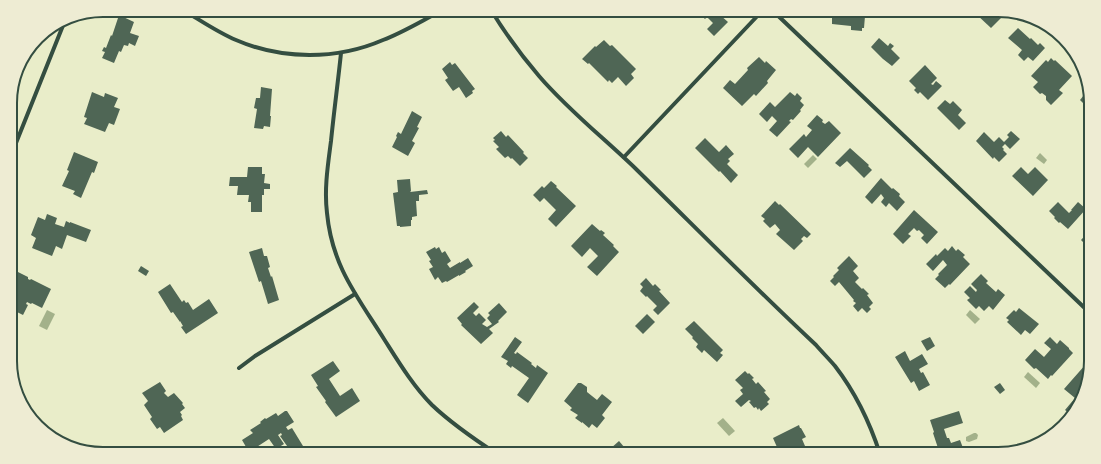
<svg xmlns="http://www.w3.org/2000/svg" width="1101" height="464" font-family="Karla,sans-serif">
  <rect width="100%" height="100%" fill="#e9edc9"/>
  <g fill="#a3b18a">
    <path d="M 1040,153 L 1047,160 L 1044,164 L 1036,158 Z"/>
    <path d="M 813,155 L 817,159 L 808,168 L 804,164 Z"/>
    <path d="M 47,310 L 55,314 L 47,330 L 39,326 Z"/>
    <path d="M 970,310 L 980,319 L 975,324 L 966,315 Z"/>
    <path d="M 1028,372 L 1040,383 L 1036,388 L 1024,377 Z"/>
    <path d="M 723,418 L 735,431 L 729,436 L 717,423 Z"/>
    <path d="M 974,433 L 976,433 L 978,435 L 977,439 L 969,442 L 966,441 L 966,437 Z"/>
  </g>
  <g fill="#4f6655">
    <path d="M 696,10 L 715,10 L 713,12 L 718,17 L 720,15 L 728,22 L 714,36 L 707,29 L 713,23 L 707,17 L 705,19 Z"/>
    <path d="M 833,10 L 845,10 L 845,15 L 865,16 L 864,28 L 862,28 L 862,31 L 851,30 L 851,26 L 832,24 L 832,18 L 834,18 L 835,14 L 832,14 Z"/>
    <path d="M 980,10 L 998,10 L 1001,11 L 1005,14 L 991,28 L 976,14 Z"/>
    <path d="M 119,15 L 134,22 L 130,33 L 139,36 L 135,46 L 129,43 L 128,46 L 124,45 L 121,52 L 119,51 L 114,63 L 102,58 L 105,52 L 102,51 L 104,47 L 106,48 L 111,35 L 112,36 Z"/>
    <path d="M 1018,28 L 1030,39 L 1031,38 L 1038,45 L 1040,43 L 1045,48 L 1033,61 L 1028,57 L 1024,61 L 1018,55 L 1022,50 L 1008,38 Z"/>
    <path d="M 879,38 L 888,46 L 890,43 L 894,46 L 891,49 L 900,58 L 892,66 L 883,59 L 871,47 Z"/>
    <path d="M 604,40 L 610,46 L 612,45 L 636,69 L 631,74 L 634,78 L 626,86 L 618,77 L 612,83 L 609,80 L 608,82 L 589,63 L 588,64 L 582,59 L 595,46 L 596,47 Z"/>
    <path d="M 759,57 L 765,63 L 766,61 L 776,70 L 767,81 L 768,83 L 756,96 L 754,94 L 742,106 L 723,88 L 730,80 L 735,84 L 748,70 L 747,68 Z"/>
    <path d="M 1051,58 L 1054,61 L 1055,60 L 1072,76 L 1059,90 L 1063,93 L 1051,105 L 1046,100 L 1046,96 L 1042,93 L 1040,94 L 1033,87 L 1038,82 L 1031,76 L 1046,60 L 1048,62 Z"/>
    <path d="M 450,62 L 452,65 L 455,63 L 475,89 L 472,91 L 473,93 L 466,98 L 459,87 L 453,91 L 445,80 L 448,78 L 442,69 Z"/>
    <path d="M 925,65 L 937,78 L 931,84 L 933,85 L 936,81 L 942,86 L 928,100 L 920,92 L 918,94 L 914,90 L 916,88 L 909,81 Z"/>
    <path d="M 261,87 L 272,89 L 270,116 L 271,116 L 270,127 L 264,126 L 263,129 L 254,128 L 257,109 L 254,108 L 256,98 L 260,98 Z"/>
    <path d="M 1088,90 L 1090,92 L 1090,110 L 1080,100 Z"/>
    <path d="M 92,92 L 104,97 L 105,93 L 118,98 L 114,107 L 120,109 L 114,125 L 109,123 L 105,132 L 84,124 L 87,118 L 84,117 Z"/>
    <path d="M 790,92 L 795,96 L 797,93 L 802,98 L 800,101 L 804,105 L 800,110 L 801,111 L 793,120 L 791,119 L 789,121 L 791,122 L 777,137 L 769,130 L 777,121 L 772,116 L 767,122 L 759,114 L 770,102 L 775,107 Z"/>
    <path d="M 945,100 L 950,104 L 953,101 L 962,110 L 958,115 L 966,123 L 959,130 L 937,108 Z"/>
    <path d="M 412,111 L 422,117 L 417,127 L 419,128 L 412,141 L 415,143 L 408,156 L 392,147 L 397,137 L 396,136 L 398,132 L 401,134 Z"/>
    <path d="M 817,115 L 823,120 L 822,122 L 825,124 L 829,121 L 841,133 L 818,157 L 808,147 L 798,158 L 789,149 L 804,134 L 806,137 L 812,130 L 807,126 Z"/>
    <path d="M 501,131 L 506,137 L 508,135 L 524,152 L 523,153 L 528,158 L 520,166 L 512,158 L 511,159 L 508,156 L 505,158 L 496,149 L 499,147 L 493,141 L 495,140 L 493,138 Z"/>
    <path d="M 1011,131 L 1020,139 L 1010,149 L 1005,144 L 1002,147 L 1004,149 L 1003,150 L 1007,154 L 999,162 L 994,157 L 993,159 L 976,141 L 984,132 L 994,142 L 999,137 L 1004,142 L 1009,137 L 1007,135 Z"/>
    <path d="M 705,138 L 719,152 L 726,145 L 734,154 L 728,159 L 730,161 L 727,164 L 738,175 L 731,183 L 720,171 L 719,172 L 695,148 Z"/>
    <path d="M 850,148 L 869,165 L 868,166 L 872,170 L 864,178 L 847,161 L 840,167 L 835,163 Z"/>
    <path d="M 74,152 L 98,162 L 94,173 L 92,172 L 81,198 L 73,194 L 75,191 L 62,186 L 69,171 L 67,170 Z"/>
    <path d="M 248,167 L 262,167 L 262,174 L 265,174 L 264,183 L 270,184 L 270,189 L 264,189 L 264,195 L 262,195 L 262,212 L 251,212 L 251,202 L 248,202 L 249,195 L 237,195 L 238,186 L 229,186 L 230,177 L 247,177 Z"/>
    <path d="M 1021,167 L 1028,174 L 1035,167 L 1048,180 L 1033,196 L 1012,176 Z"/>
    <path d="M 881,178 L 892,189 L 893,188 L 900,194 L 899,196 L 905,202 L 897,211 L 889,203 L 886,207 L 881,202 L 884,198 L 881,194 L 872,204 L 865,197 Z"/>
    <path d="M 410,179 L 411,191 L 410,192 L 427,190 L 428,194 L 419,195 L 419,201 L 416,201 L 417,216 L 412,217 L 412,220 L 411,220 L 411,226 L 400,227 L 400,226 L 397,226 L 393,193 L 398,192 L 397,180 Z"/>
    <path d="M 551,181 L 557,186 L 556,187 L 576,206 L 556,227 L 548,219 L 556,210 L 544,198 L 540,202 L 533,195 L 542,186 L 544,188 Z"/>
    <path d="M 775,201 L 779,205 L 780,204 L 811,234 L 807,238 L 804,236 L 801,239 L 803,241 L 794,250 L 776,234 L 780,230 L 775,224 L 770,228 L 763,221 L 765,219 L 761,216 Z"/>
    <path d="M 1058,202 L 1069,213 L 1072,210 L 1071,210 L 1078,202 L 1086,209 L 1068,229 L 1060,222 L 1059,223 L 1054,218 L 1055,217 L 1049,211 Z"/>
    <path d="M 914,210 L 938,232 L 927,244 L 921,238 L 924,235 L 919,230 L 917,231 L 914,228 L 908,234 L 911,236 L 903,244 L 893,234 Z"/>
    <path d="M 47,214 L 57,218 L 55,224 L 64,227 L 66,221 L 70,223 L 70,222 L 91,230 L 86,242 L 67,235 L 62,249 L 56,246 L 52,256 L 32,248 L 36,238 L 31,235 L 38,217 L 45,220 Z"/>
    <path d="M 592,224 L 600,231 L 601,230 L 605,233 L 603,235 L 614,245 L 613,246 L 619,252 L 597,276 L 587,267 L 598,256 L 590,248 L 582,257 L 571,246 Z"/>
    <path d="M 1091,229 L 1091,247 L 1090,246 L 1088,247 L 1081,240 Z"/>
    <path d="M 952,246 L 956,251 L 958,249 L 965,255 L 963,257 L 970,264 L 950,285 L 949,284 L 945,288 L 935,279 L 939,275 L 938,274 L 947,265 L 943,260 L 933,271 L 926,264 L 936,254 L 937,256 L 945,248 L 948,251 Z"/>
    <path d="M 435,247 L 436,249 L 439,247 L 442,253 L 445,251 L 451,261 L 447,264 L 450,268 L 460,262 L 460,263 L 468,258 L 473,266 L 465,271 L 466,272 L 459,276 L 459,275 L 447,282 L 446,281 L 442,283 L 438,277 L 435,280 L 429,269 L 433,267 L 429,261 L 431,260 L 426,252 Z"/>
    <path d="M 262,248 L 264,256 L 267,256 L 270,267 L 268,268 L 271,277 L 272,276 L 279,300 L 268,304 L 261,281 L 259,282 L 249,252 Z"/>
    <path d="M 849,256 L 858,266 L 853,271 L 859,278 L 855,282 L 862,289 L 863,288 L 869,294 L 867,295 L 873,303 L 869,307 L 871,309 L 867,313 L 862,308 L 858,312 L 853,306 L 856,303 L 853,301 L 854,300 L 839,282 L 835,286 L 830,281 L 834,277 L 833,276 L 839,270 L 837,268 Z"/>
    <path d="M 141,266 L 149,271 L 146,276 L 138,271 Z"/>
    <path d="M 16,271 L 28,277 L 28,279 L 30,280 L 31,279 L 51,289 L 42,308 L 32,303 L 31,304 L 27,302 L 26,304 L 28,305 L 23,315 L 11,309 L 11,283 Z"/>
    <path d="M 981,274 L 988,281 L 986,283 L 996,292 L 998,289 L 1005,295 L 993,310 L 989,306 L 984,311 L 979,306 L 976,309 L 967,300 L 970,298 L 964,292 L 970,286 L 976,292 L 977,290 L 971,284 Z"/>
    <path d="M 646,278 L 653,286 L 655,284 L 661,290 L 659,291 L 670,303 L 658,315 L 653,310 L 657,306 L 647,296 L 646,297 L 640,291 L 643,287 L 640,284 Z"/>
    <path d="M 170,284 L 182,302 L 184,300 L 186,303 L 188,302 L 193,310 L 209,299 L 218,313 L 186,334 L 181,327 L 183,326 L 180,321 L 180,322 L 173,312 L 171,313 L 158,292 Z"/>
    <path d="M 474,302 L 479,307 L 473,313 L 476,316 L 479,313 L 486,320 L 482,324 L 487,327 L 492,324 L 487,318 L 490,315 L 488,313 L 499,303 L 507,312 L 498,321 L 499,322 L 489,329 L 493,333 L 481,344 L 461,325 L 462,324 L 457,318 Z"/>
    <path d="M 1019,308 L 1039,324 L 1030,334 L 1025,330 L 1021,335 L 1007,322 L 1009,320 L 1006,318 L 1014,310 L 1016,312 Z"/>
    <path d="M 647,314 L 655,322 L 643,334 L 635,326 Z"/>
    <path d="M 694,321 L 723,350 L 720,353 L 723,355 L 717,362 L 704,350 L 702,353 L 696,347 L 698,344 L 692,338 L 693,337 L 685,329 Z"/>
    <path d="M 515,337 L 522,342 L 514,353 L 516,354 L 517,352 L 532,363 L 531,364 L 536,368 L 537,365 L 548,373 L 528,403 L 517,395 L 529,378 L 512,366 L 511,368 L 506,364 L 508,361 L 501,357 Z"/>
    <path d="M 930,337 L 935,346 L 927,351 L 921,341 Z"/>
    <path d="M 1050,337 L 1057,344 L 1060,340 L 1069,348 L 1069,349 L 1073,353 L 1052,376 L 1051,375 L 1048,379 L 1036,368 L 1034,369 L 1025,360 L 1035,349 L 1044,357 L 1051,349 L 1044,343 Z"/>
    <path d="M 905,351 L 910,361 L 922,354 L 928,364 L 919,369 L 921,373 L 923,372 L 930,385 L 919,391 L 914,381 L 911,383 L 895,357 Z"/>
    <path d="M 333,361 L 340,371 L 329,379 L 340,396 L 352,388 L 360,401 L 336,417 L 325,402 L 326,401 L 316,387 L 318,386 L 311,375 Z"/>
    <path d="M 1086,364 L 1090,367 L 1085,393 L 1081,397 L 1082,399 L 1070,414 L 1065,410 L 1075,398 L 1064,389 Z"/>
    <path d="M 745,371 L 748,374 L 749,373 L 754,378 L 752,379 L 756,384 L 758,382 L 766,391 L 764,392 L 770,399 L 767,402 L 769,404 L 761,411 L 759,408 L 758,410 L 756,407 L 754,408 L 749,402 L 751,401 L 749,400 L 741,407 L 735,401 L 743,394 L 740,390 L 743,388 L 735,380 Z"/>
    <path d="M 160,382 L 166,391 L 164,393 L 168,397 L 174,393 L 183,403 L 182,404 L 185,408 L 180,412 L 182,415 L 181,416 L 183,420 L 164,433 L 160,427 L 157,429 L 150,419 L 152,417 L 144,405 L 148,401 L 142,393 Z"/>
    <path d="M 578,383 L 581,383 L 587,387 L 587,392 L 597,400 L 602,394 L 612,402 L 602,415 L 605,418 L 597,428 L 592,424 L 589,428 L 582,422 L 582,423 L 575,418 L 578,415 L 570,410 L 572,408 L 564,401 Z"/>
    <path d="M 1000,383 L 1005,390 L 1000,394 L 994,387 Z"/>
    <path d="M 285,411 L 287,411 L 294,422 L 286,427 L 288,430 L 292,428 L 303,446 L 292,453 L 280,436 L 282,435 L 281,433 L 278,435 L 284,444 L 276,449 L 269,439 L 249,452 L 242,440 L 253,433 L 250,430 L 261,423 L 260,422 L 265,418 L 266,419 L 276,413 L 278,416 Z"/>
    <path d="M 959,411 L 963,423 L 944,429 L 947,438 L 949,438 L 951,443 L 960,440 L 963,448 L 947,454 L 940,454 L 933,433 L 934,432 L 930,420 Z"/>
    <path d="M 799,425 L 800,428 L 801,428 L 806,437 L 802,439 L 805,446 L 803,447 L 806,454 L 809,452 L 810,454 L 780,454 L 773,438 Z"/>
    <path d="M 619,441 L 630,454 L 614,454 L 610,449 Z"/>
  </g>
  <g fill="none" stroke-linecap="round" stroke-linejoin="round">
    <g stroke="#344e41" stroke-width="4">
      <path d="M 183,10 C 200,20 217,32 236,40 C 282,60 337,60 383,40 C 404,32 423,20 443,10"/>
      <path d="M 491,10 C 505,33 521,55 539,76 C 568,110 605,139 637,170 C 697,229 755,288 816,345 C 822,352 829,359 835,366 C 855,392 870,423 880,454"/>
      <path d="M 772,10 L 1091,314"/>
      <path d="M 341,53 C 338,82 334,111 331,141 C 328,164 324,189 327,213 C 332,266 357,296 384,339 C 398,361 413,386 432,405 C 452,424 474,439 497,454"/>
      <path d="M 624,157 L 763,10"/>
      <path d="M 10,158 L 66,18"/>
      <path d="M 239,368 L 255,356 L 355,294"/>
    </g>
  </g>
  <path d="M0 0H1101V464H0ZM103 17H998A86 86 0 0 1 1084 103V361A86 86 0 0 1 998 447H103A86 86 0 0 1 17 361V103A86 86 0 0 1 103 17Z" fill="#eeecd3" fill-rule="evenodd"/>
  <path fill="none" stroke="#344e41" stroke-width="2" d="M103 17H998A86 86 0 0 1 1084 103V361A86 86 0 0 1 998 447H103A86 86 0 0 1 17 361V103A86 86 0 0 1 103 17Z"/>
</svg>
